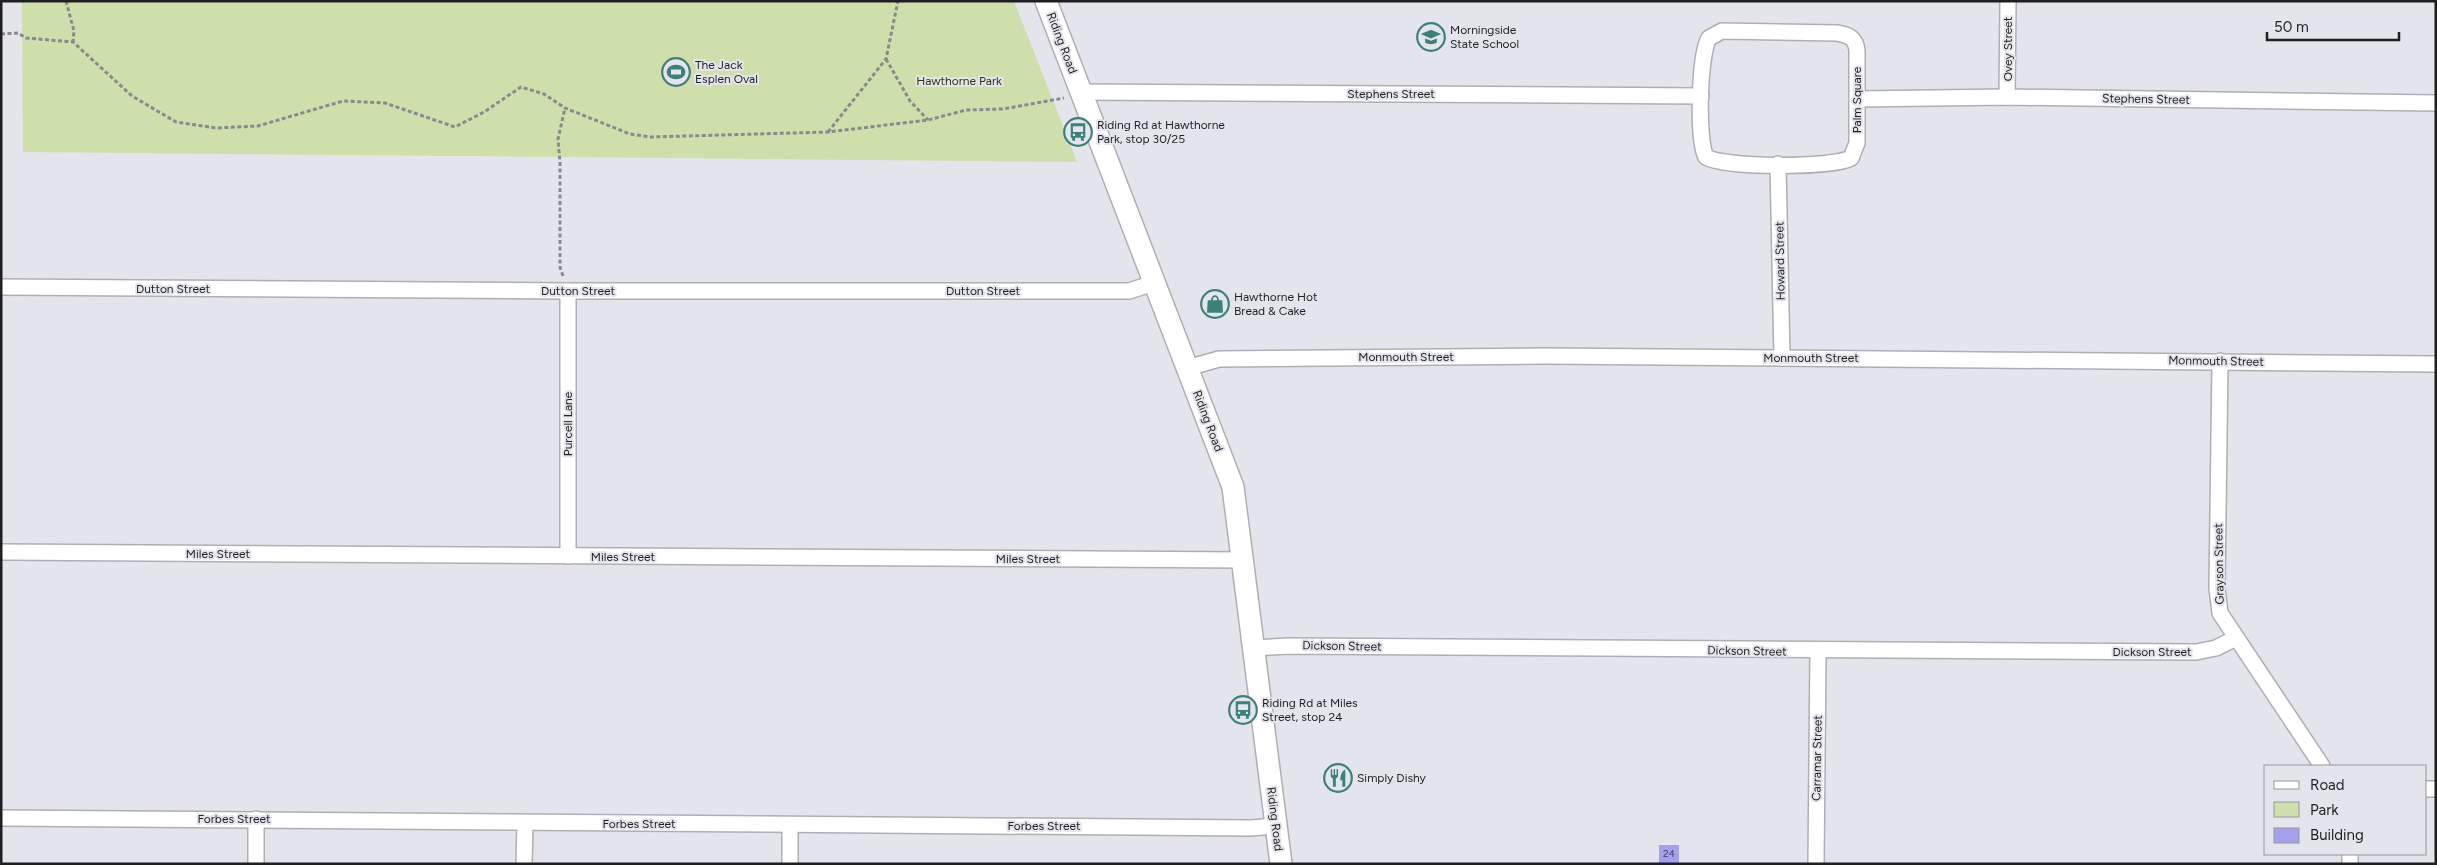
<svg xmlns="http://www.w3.org/2000/svg" width="2437" height="865" font-family="Figtree,sans-serif">
  <rect width="100%" height="100%" fill="#e4e5ec"/>
  <path fill="#cfdfac" d="M 22,1 L 1014,1 L 1077,162 L 23,152 Z"/>
  <path fill="#a4a0ed" d="M 1659,845 L 1679,845 L 1679,864 L 1655,864 L 1659,862 Z"/>
  <g fill="none" stroke-linecap="round" stroke-linejoin="round">
    <defs>
      <g id="street">
        <path d="M 1722,31 L 1837,33 C 1849,35 1856,38 1857,51 L 1857,143 L 1851,158 C 1832,168 1725,168 1706,157 C 1697,140 1699,55 1709,38 Z"/>
        <path d="M 1081,92 L 1701,96"/>
        <path d="M 2007,97 L 2008,1"/>
        <path d="M 1857,99 L 2007,97 L 2436,103"/>
        <path d="M 1778,164 L 1782,358"/>
        <path d="M 1,287 L 568,291 L 1129,291 L 1154,283"/>
        <path d="M 2220,361 L 2217,588 L 2220,613 L 2322,766"/>
        <path d="M 1187,368 L 1219,359 L 1546,356 L 2436,364"/>
        <path d="M 1,552 L 1244,560"/>
        <path d="M 568,556 L 568,291"/>
        <path d="M 1254,648 L 1289,646 L 2196,652 L 2216,648 L 2236,638"/>
        <path d="M 2426,789 L 2436,789"/>
        <path d="M 1,818 L 1251,828 L 1276,826"/>
        <path d="M 256,864 L 256,819"/>
        <path d="M 524,864 L 525,824"/>
        <path d="M 790,864 L 790,825"/>
        <path d="M 1816,864 L 1818,651"/>
        <path d="M 2350,864 L 2350,854"/>
      </g>
      <path id="secondary" d="M 1046,1 L 1233,487 L 1281,864"/>
    </defs>
    <use href="#street" stroke="#aeaeb5" stroke-width="18"/>
    <use href="#secondary" stroke="#aeaeb5" stroke-width="24"/>
    <g stroke="#89898f" stroke-width="3" stroke-dasharray="4 2.5" stroke-linecap="butt">
      <path d="M 66,1 L 74,31 L 73,42"/>
      <path d="M 1,34 L 18,33 L 26,38 L 73,42 L 132,96 L 176,122 L 216,128 L 258,126 L 343,101 L 385,103 L 455,127 L 484,112 L 521,87 L 544,94 L 565,108 L 630,134 L 651,137 L 828,132 L 928,120 L 966,110 L 1003,109 L 1064,98"/>
      <path d="M 886,59 L 910,101 L 928,120"/>
      <path d="M 828,132 L 886,59 L 898,1"/>
      <path d="M 563,276 L 560,267 L 560,163 L 558,139 L 565,108"/>
    </g>
    <use href="#street" stroke="#fff" stroke-width="15"/>
    <use href="#secondary" stroke="#fff" stroke-width="21"/>
  </g>
  <defs>
    <symbol id="school-ring" viewBox="-11 -11 22 22"><circle r="9.5" fill="#e4e5ec" stroke="#3b8179" stroke-width="1.5"/><path d="M0-5L7-2L0 1L-7-2ZM-4 1L0 2.5L4 1V4Q0 6-4 4Z" fill="#3b8179"/></symbol>
    <symbol id="stadium-ring" viewBox="-11 -11 22 22"><circle r="9.5" fill="#e4e5ec" stroke="#3b8179" stroke-width="1.5"/><path d="M0-5a6.5 5 0 1 0 0 10a6.5 5 0 1 0 0-10ZM-3.5-1.8h7v3.6h-7Z" fill="#3b8179"/></symbol>
    <symbol id="bus-ring" viewBox="-11 -11 22 22"><circle r="9.5" fill="#e4e5ec" stroke="#3b8179" stroke-width="1.5"/><path d="M-5-6H5V4H4V6H2V4H-2V6H-4V4H-5ZM-3.5-4V0h7V-4ZM-3.5 1.2v1.5H-2V1.2ZM2 1.2v1.5H3.5V1.2Z" fill="#3b8179"/></symbol>
    <symbol id="shop-ring" viewBox="-11 -11 22 22"><circle r="9.5" fill="#e4e5ec" stroke="#3b8179" stroke-width="1.5"/><path d="M-5-2.5h2.3a2.7 3.5 0 0 1 5.4 0H5L5.5 6h-11ZM-1.5-2.5h3a1.5 2.3 0 0 0-3 0Z" fill="#3b8179"/></symbol>
    <symbol id="restaurant-ring" viewBox="-11 -11 22 22"><circle r="9.5" fill="#e4e5ec" stroke="#3b8179" stroke-width="1.5"/><path d="M-5-6h1v4h1v-4h1v4h1v-4h1v5L-1.5 .5V6h-2V.5L-5-1ZM5-6V6H3V1.5H1.5Q1.5-4 5-6Z" fill="#3b8179"/></symbol>
  </defs>
  <g fill-rule="evenodd">
    <use href="#school-ring" x="1415" y="21" width="32" height="32"/>
    <use href="#stadium-ring" x="660" y="56" width="32" height="32"/>
    <use href="#bus-ring" x="1062" y="116" width="32" height="32"/>
    <use href="#shop-ring" x="1199" y="288" width="32" height="32"/>
    <use href="#bus-ring" x="1227" y="694" width="32" height="32"/>
    <use href="#restaurant-ring" x="1322" y="762" width="32" height="32"/>
  </g>
  <g text-anchor="middle" stroke-width="4" stroke-linejoin="round" paint-order="stroke">
    <g font-size="10" fill="#403f55">
      <text x="1669" y="857">24</text>
    </g>
    <g font-size="12" fill="#1f1f22" stroke="#e4e5ec" text-anchor="start">
      <text x="1450" y="34">Morningside<tspan x="1450" dy="14">State School</tspan></text>
      <text x="695" y="69">The Jack<tspan x="695" dy="14">Esplen Oval</tspan></text>
      <text x="1097" y="129">Riding Rd at Hawthorne<tspan x="1097" dy="14">Park, stop 30/25</tspan></text>
      <text x="1234" y="301">Hawthorne Hot<tspan x="1234" dy="14">Bread &amp; Cake</tspan></text>
      <text x="1262" y="707">Riding Rd at Miles<tspan x="1262" dy="14">Street, stop 24</tspan></text>
      <text x="1357" y="782">Simply Dishy</text>
    </g>
    <g font-size="12" fill="#1f1f22" stroke="#e4e5ec">
      <text transform="translate(1062 43) rotate(69)" y="4">Riding Road</text>
      <text transform="translate(2008 49) rotate(-90)" y="4">Ovey Street</text>
      <text x="1391" y="98">Stephens Street</text>
      <text transform="translate(2146 99) rotate(1)" y="4">Stephens Street</text>
      <text transform="translate(1857 100) rotate(-90)" y="4">Palm Square</text>
      <text transform="translate(1780 261) rotate(-91)" y="4">Howard Street</text>
      <text x="173" y="293">Dutton Street</text>
      <text x="578" y="295">Dutton Street</text>
      <text x="983" y="295">Dutton Street</text>
      <text x="1406" y="361">Monmouth Street</text>
      <text x="1811" y="362">Monmouth Street</text>
      <text transform="translate(2216 361) rotate(1)" y="4">Monmouth Street</text>
      <text transform="translate(1208 421) rotate(69)" y="4">Riding Road</text>
      <text transform="translate(568 424) rotate(-90)" y="4">Purcell Lane</text>
      <text x="218" y="558">Miles Street</text>
      <text x="623" y="561">Miles Street</text>
      <text x="1028" y="563">Miles Street</text>
      <text transform="translate(2219 564) rotate(-91)" y="4">Grayson Street</text>
      <text transform="translate(1342 646) rotate(1)" y="4">Dickson Street</text>
      <text transform="translate(1747 651) rotate(1)" y="4">Dickson Street</text>
      <text x="2152" y="656">Dickson Street</text>
      <text transform="translate(1817 758) rotate(-89)" y="4">Carramar Street</text>
      <text x="234" y="823">Forbes Street</text>
      <text transform="translate(1275 819) rotate(83)" y="4">Riding Road</text>
      <text x="639" y="828">Forbes Street</text>
      <text x="1044" y="830">Forbes Street</text>
    </g>
    <g font-size="12" fill="#2b3512" stroke="#e4e5ec">
      <text x="959" y="85">Hawthorne Park</text>
    </g>
  </g>
  <rect width="2437" height="865" fill="none" stroke="#1f1f22" stroke-width="5"/>
  <rect x="2264" y="765" width="162" height="90" fill="#e4e5ec" stroke="#95969b"/>
  <rect x="2274" y="781" width="25" height="8" fill="#ffffff" stroke="#95969b"/>
  <text x="2310" y="790" font-size="15" fill="#1f1f22">Road</text>
  <rect x="2274" y="802" width="25" height="15" fill="#cfdfac" stroke="#95969b"/>
  <text x="2310" y="815" font-size="15" fill="#1f1f22">Park</text>
  <rect x="2274" y="828" width="25" height="15" fill="#a4a0ed" stroke="#95969b"/>
  <text x="2310" y="840" font-size="15" fill="#1f1f22">Building</text>
  <path d="M2267 32v8h132v-8" fill="none" stroke="#1f1f22" stroke-width="2.5"/>
  <text x="2274" y="32" font-size="15" fill="#1f1f22" stroke="#e4e5ec" stroke-width="4" paint-order="stroke">50 m</text>
</svg>
